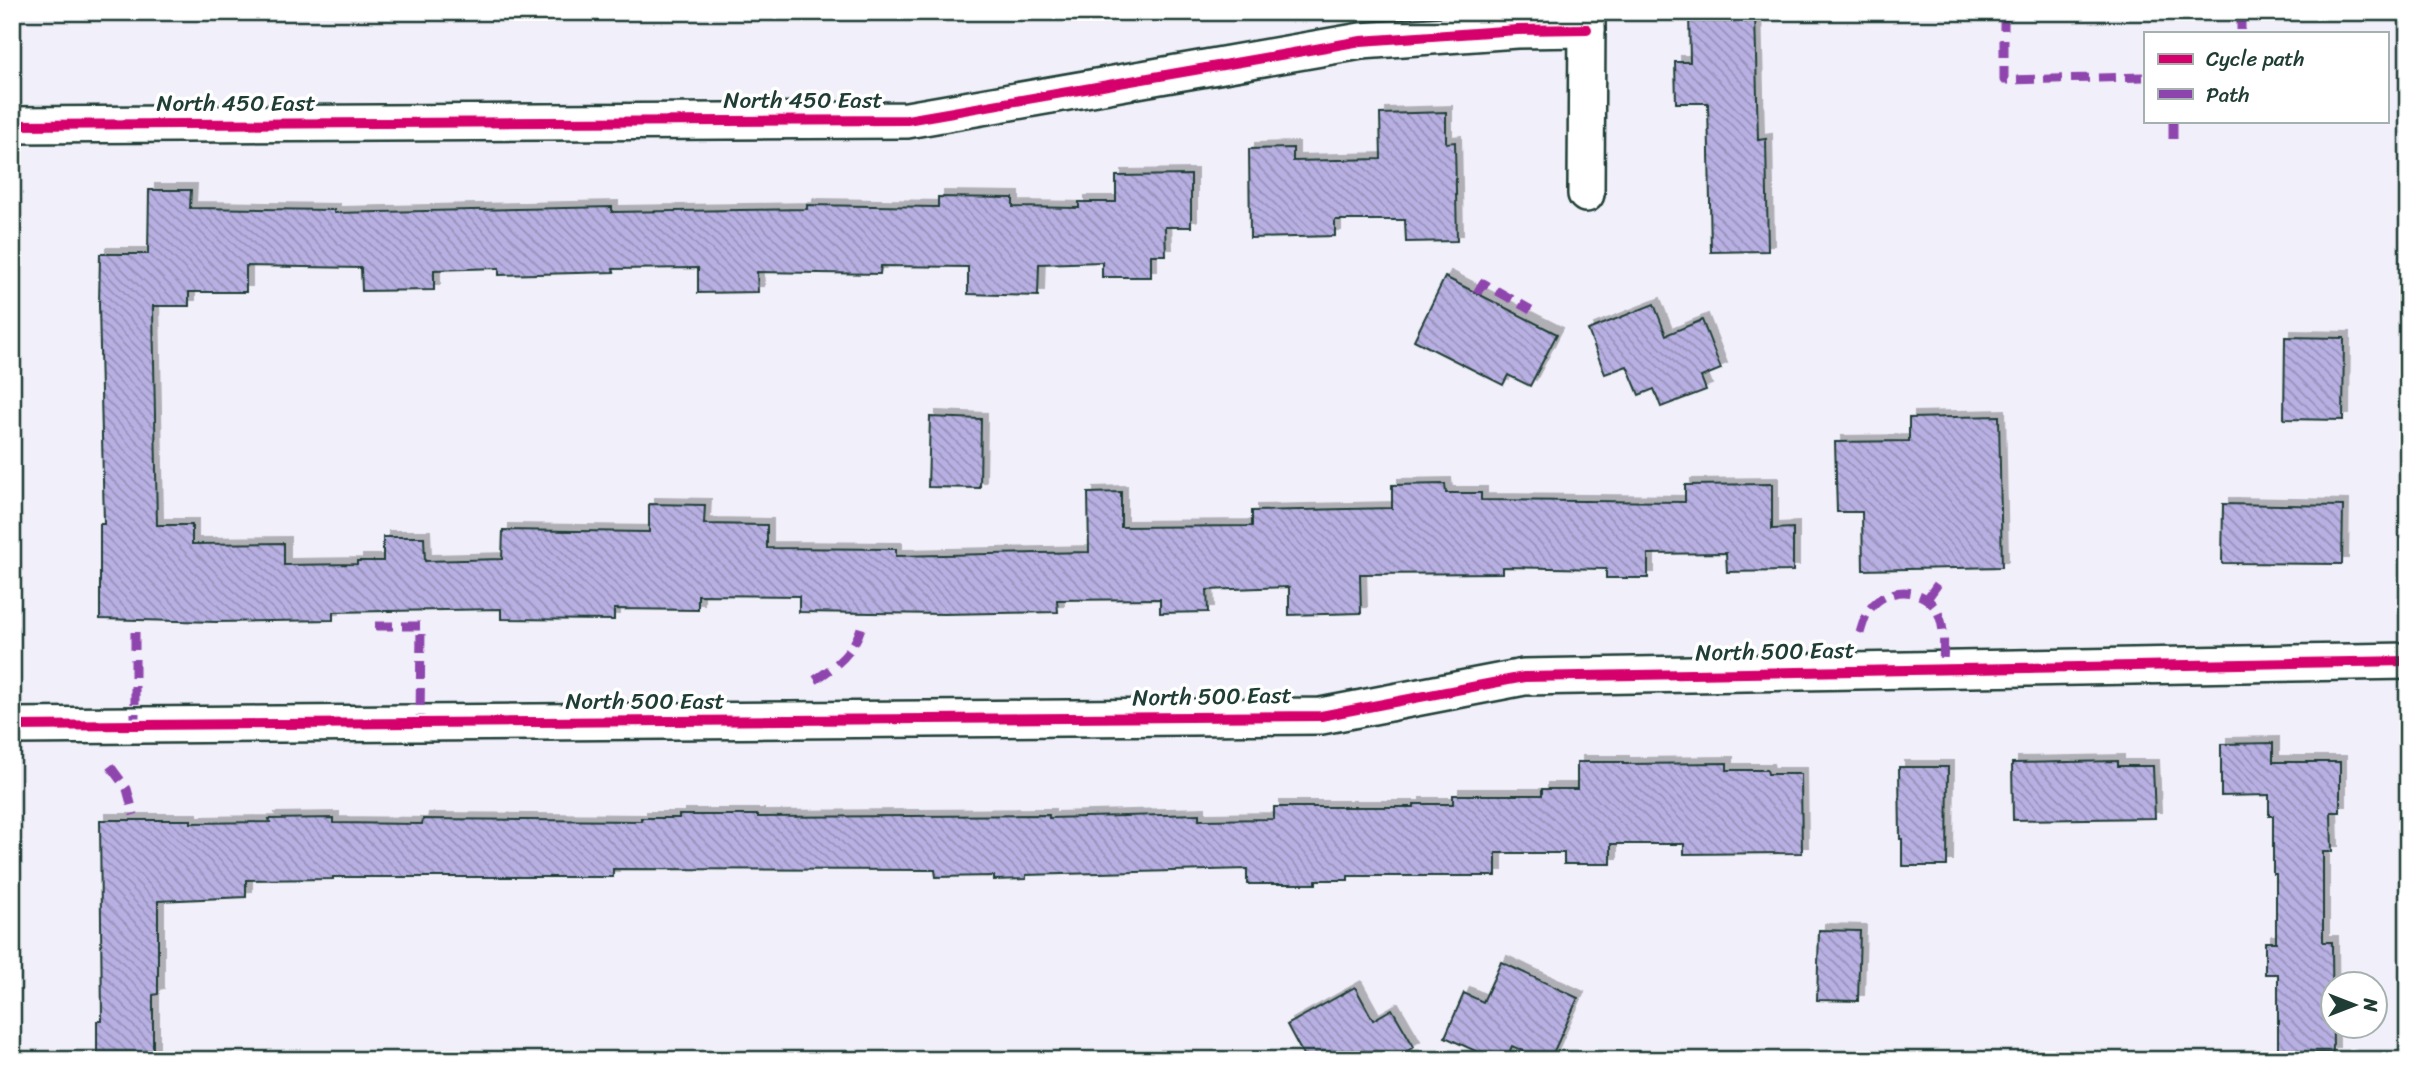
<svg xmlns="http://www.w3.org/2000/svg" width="2420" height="1072" font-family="Sriracha,sans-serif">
  <defs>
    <pattern id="building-back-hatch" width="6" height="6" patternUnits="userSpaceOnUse" patternTransform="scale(1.75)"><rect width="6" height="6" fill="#b8b0e2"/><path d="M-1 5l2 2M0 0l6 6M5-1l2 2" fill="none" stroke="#9590b8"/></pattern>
    <filter id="shadow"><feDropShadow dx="6" dy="-6" stdDeviation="0" flood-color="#0004"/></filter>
  </defs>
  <rect width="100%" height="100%" fill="#f1eff9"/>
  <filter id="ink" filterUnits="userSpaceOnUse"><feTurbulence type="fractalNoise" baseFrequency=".0143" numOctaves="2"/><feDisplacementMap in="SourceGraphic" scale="14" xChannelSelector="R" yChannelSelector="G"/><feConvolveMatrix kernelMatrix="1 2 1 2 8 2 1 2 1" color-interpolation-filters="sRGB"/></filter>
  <g filter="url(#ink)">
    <g fill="url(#building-back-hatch)" stroke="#1f3d34" stroke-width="2" filter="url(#shadow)">
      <path d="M 1689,12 L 1755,12 L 1758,140 L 1766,139 L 1768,251 L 1711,252 L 1708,103 L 1676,103 L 1675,62 L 1690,62 Z"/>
      <path d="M 1446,112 L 1446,143 L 1455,142 L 1457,241 L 1406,242 L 1405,220 L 1335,220 L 1335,236 L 1250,238 L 1249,149 L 1293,148 L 1293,161 L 1381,159 L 1380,114 Z"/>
      <path d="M 1191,175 L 1191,227 L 1165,227 L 1166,255 L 1151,255 L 1151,277 L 1102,277 L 1102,262 L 1039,264 L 1038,296 L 968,294 L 968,267 L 881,266 L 880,274 L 757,272 L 758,292 L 698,293 L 698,268 L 613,269 L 614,272 L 499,275 L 499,268 L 434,270 L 434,290 L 362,291 L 361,268 L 246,266 L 246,292 L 189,292 L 189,306 L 153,306 L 157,525 L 192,525 L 192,544 L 284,543 L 284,565 L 357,564 L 357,561 L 383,561 L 383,537 L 424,537 L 425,561 L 502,559 L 503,530 L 649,532 L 649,504 L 705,505 L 704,524 L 767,525 L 767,548 L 896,549 L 896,556 L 1089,552 L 1088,493 L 1121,492 L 1121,527 L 1252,526 L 1252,511 L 1392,508 L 1392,485 L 1445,484 L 1446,493 L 1481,493 L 1481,500 L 1685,502 L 1685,485 L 1772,484 L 1772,529 L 1793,528 L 1793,571 L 1727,572 L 1726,553 L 1648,554 L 1648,578 L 1606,578 L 1606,569 L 1502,567 L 1502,573 L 1360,574 L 1361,613 L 1289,615 L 1289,587 L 1207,590 L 1208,612 L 1160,613 L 1160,599 L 1057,600 L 1058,612 L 944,614 L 799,612 L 799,596 L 698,595 L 698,610 L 614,609 L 614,620 L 501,619 L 501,609 L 333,612 L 333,620 L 216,622 L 100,619 L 100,524 L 104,524 L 99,305 L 100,254 L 148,254 L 149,190 L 191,190 L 190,208 L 334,210 L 334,213 L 612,207 L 612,212 L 807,209 L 807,205 L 938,207 L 938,197 L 1013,198 L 1013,207 L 1079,208 L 1079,202 L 1116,202 L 1116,176 Z"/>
      <path d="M 1445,277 L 1557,334 L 1530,386 L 1508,375 L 1503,385 L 1414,340 Z"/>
      <path d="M 1654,304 L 1666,335 L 1702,320 L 1721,369 L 1701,377 L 1706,390 L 1661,407 L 1654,389 L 1639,395 L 1627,366 L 1605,374 L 1588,330 Z"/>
      <path d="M 2285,337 L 2344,338 L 2343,420 L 2284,419 Z"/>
      <path d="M 1999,416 L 2002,567 L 1863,570 L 1862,512 L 1837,512 L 1835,442 L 1909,441 L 1909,418 Z"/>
      <path d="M 930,417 L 981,419 L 980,488 L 928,487 Z"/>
      <path d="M 2223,504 L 2343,506 L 2342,564 L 2222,563 Z"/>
      <path d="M 2273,743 L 2273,762 L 2340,762 L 2340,812 L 2331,812 L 2332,852 L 2323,852 L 2323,942 L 2332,942 L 2333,1053 L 2278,1053 L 2278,974 L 2265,974 L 2265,942 L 2276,942 L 2276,874 L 2273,874 L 2273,816 L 2269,816 L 2269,795 L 2221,796 L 2221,744 Z"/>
      <path d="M 2118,761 L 2118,766 L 2153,766 L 2155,818 L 2013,820 L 2012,763 Z"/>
      <path d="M 1577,762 L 1623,762 L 1623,764 L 1727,763 L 1727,770 L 1767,770 L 1768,774 L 1801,774 L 1802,853 L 1684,854 L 1684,844 L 1611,844 L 1611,864 L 1564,864 L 1564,853 L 1496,853 L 1496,876 L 1348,876 L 1348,880 L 1316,880 L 1316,884 L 1247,884 L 1247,869 L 1026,875 L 1026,879 L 994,880 L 994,876 L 936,877 L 935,870 L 613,869 L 613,877 L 333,877 L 333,879 L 246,880 L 246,897 L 158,901 L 158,994 L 153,995 L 153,1060 L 97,1060 L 97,1021 L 102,1021 L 100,820 L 191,820 L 191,823 L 270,822 L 269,819 L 333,818 L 333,823 L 422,824 L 423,819 L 641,821 L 641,818 L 679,818 L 679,815 L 758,815 L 758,817 L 1049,815 L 1049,818 L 1199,814 L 1199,820 L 1274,819 L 1274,807 L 1414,807 L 1414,804 L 1453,804 L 1453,795 L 1542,795 L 1542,789 L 1577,789 Z"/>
      <path d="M 1899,767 L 1948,767 L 1947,866 L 1902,866 L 1902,839 L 1900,839 Z"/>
      <path d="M 1819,930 L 1860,931 L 1858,1001 L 1817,1000 Z"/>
      <path d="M 1501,962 L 1578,998 L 1550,1060 L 1543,1060 L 1512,1046 L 1506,1060 L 1495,1060 L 1445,1037 L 1464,993 L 1483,1002 Z"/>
      <path d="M 1355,987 L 1373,1020 L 1392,1009 L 1414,1047 L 1392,1060 L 1306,1060 L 1287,1025 Z"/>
    </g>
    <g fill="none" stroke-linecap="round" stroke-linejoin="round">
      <defs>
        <g id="street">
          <path d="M 12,125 L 907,120 L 1361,41 L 1517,30 L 1587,29"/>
          <path d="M 1586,194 L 1587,12"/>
          <path d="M 12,726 L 1321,716 L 1524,677 L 2408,661"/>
        </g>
      </defs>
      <use href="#street" stroke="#1f3d34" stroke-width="40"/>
      <use href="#street" stroke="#fff" stroke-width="35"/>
      <g stroke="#8e44ad" stroke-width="9" stroke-dasharray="18 9" stroke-linecap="butt">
        <path d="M 2004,12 L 2004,80 L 2145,77"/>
        <path d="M 2241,12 L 2241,33"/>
        <path d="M 2173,121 L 2173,140"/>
        <path d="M 1477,293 L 1483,283 L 1531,310"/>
        <path d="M 1927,599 L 1940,581"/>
        <path d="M 375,626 L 421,626 L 420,723"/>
        <path d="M 135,632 L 135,726"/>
        <path d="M 1860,633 C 1862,627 1864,618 1868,612 C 1884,585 1927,585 1939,615 C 1946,631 1943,652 1943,670"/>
        <path d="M 815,680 C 836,666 853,653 861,628"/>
        <path d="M 110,766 L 127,789 L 134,815"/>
      </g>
      <defs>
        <g id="cycleway">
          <path d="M 12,125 L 907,120 L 1361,41 L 1517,30 L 1587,29"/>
          <path d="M 12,726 L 1321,716 L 1524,677 L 2408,661"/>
        </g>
      </defs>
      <use href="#cycleway" stroke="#fff" stroke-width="15"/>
      <use href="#cycleway" stroke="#d6006c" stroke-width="10"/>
    </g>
  </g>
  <g text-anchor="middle" stroke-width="7" stroke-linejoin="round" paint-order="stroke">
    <g font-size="23" fill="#1f3d34" stroke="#fff">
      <text x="803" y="108">North 450 East</text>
      <text x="236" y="111">North 450 East</text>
      <text transform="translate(1775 651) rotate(-1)" y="8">North 500 East</text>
      <text transform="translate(1212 696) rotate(-1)" y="8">North 500 East</text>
      <text x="645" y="709">North 500 East</text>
    </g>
  </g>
  <rect width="2420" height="1072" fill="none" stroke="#fff" stroke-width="42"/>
  <rect x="21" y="21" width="2378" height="1030" fill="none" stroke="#1f3d34" stroke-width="2.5" filter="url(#ink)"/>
  <rect x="2144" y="32" width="245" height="91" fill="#ffffff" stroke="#a5b1ae" stroke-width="2"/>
  <rect x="2158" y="54" width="35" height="10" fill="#d6006c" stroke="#a5b1ae" stroke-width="2"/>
  <text x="2206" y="66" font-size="21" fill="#1f3d34">Cycle path</text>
  <rect x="2158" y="89" width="35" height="10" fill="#8e44ad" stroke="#a5b1ae" stroke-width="2"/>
  <text x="2206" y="102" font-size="21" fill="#1f3d34">Path</text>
  <g transform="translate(2354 1005) rotate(90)"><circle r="33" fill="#ffffff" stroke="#a5b1ae" stroke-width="2"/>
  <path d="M0-5L12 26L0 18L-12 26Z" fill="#1f3d34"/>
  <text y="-10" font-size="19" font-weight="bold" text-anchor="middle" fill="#1f3d34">N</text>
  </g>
</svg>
